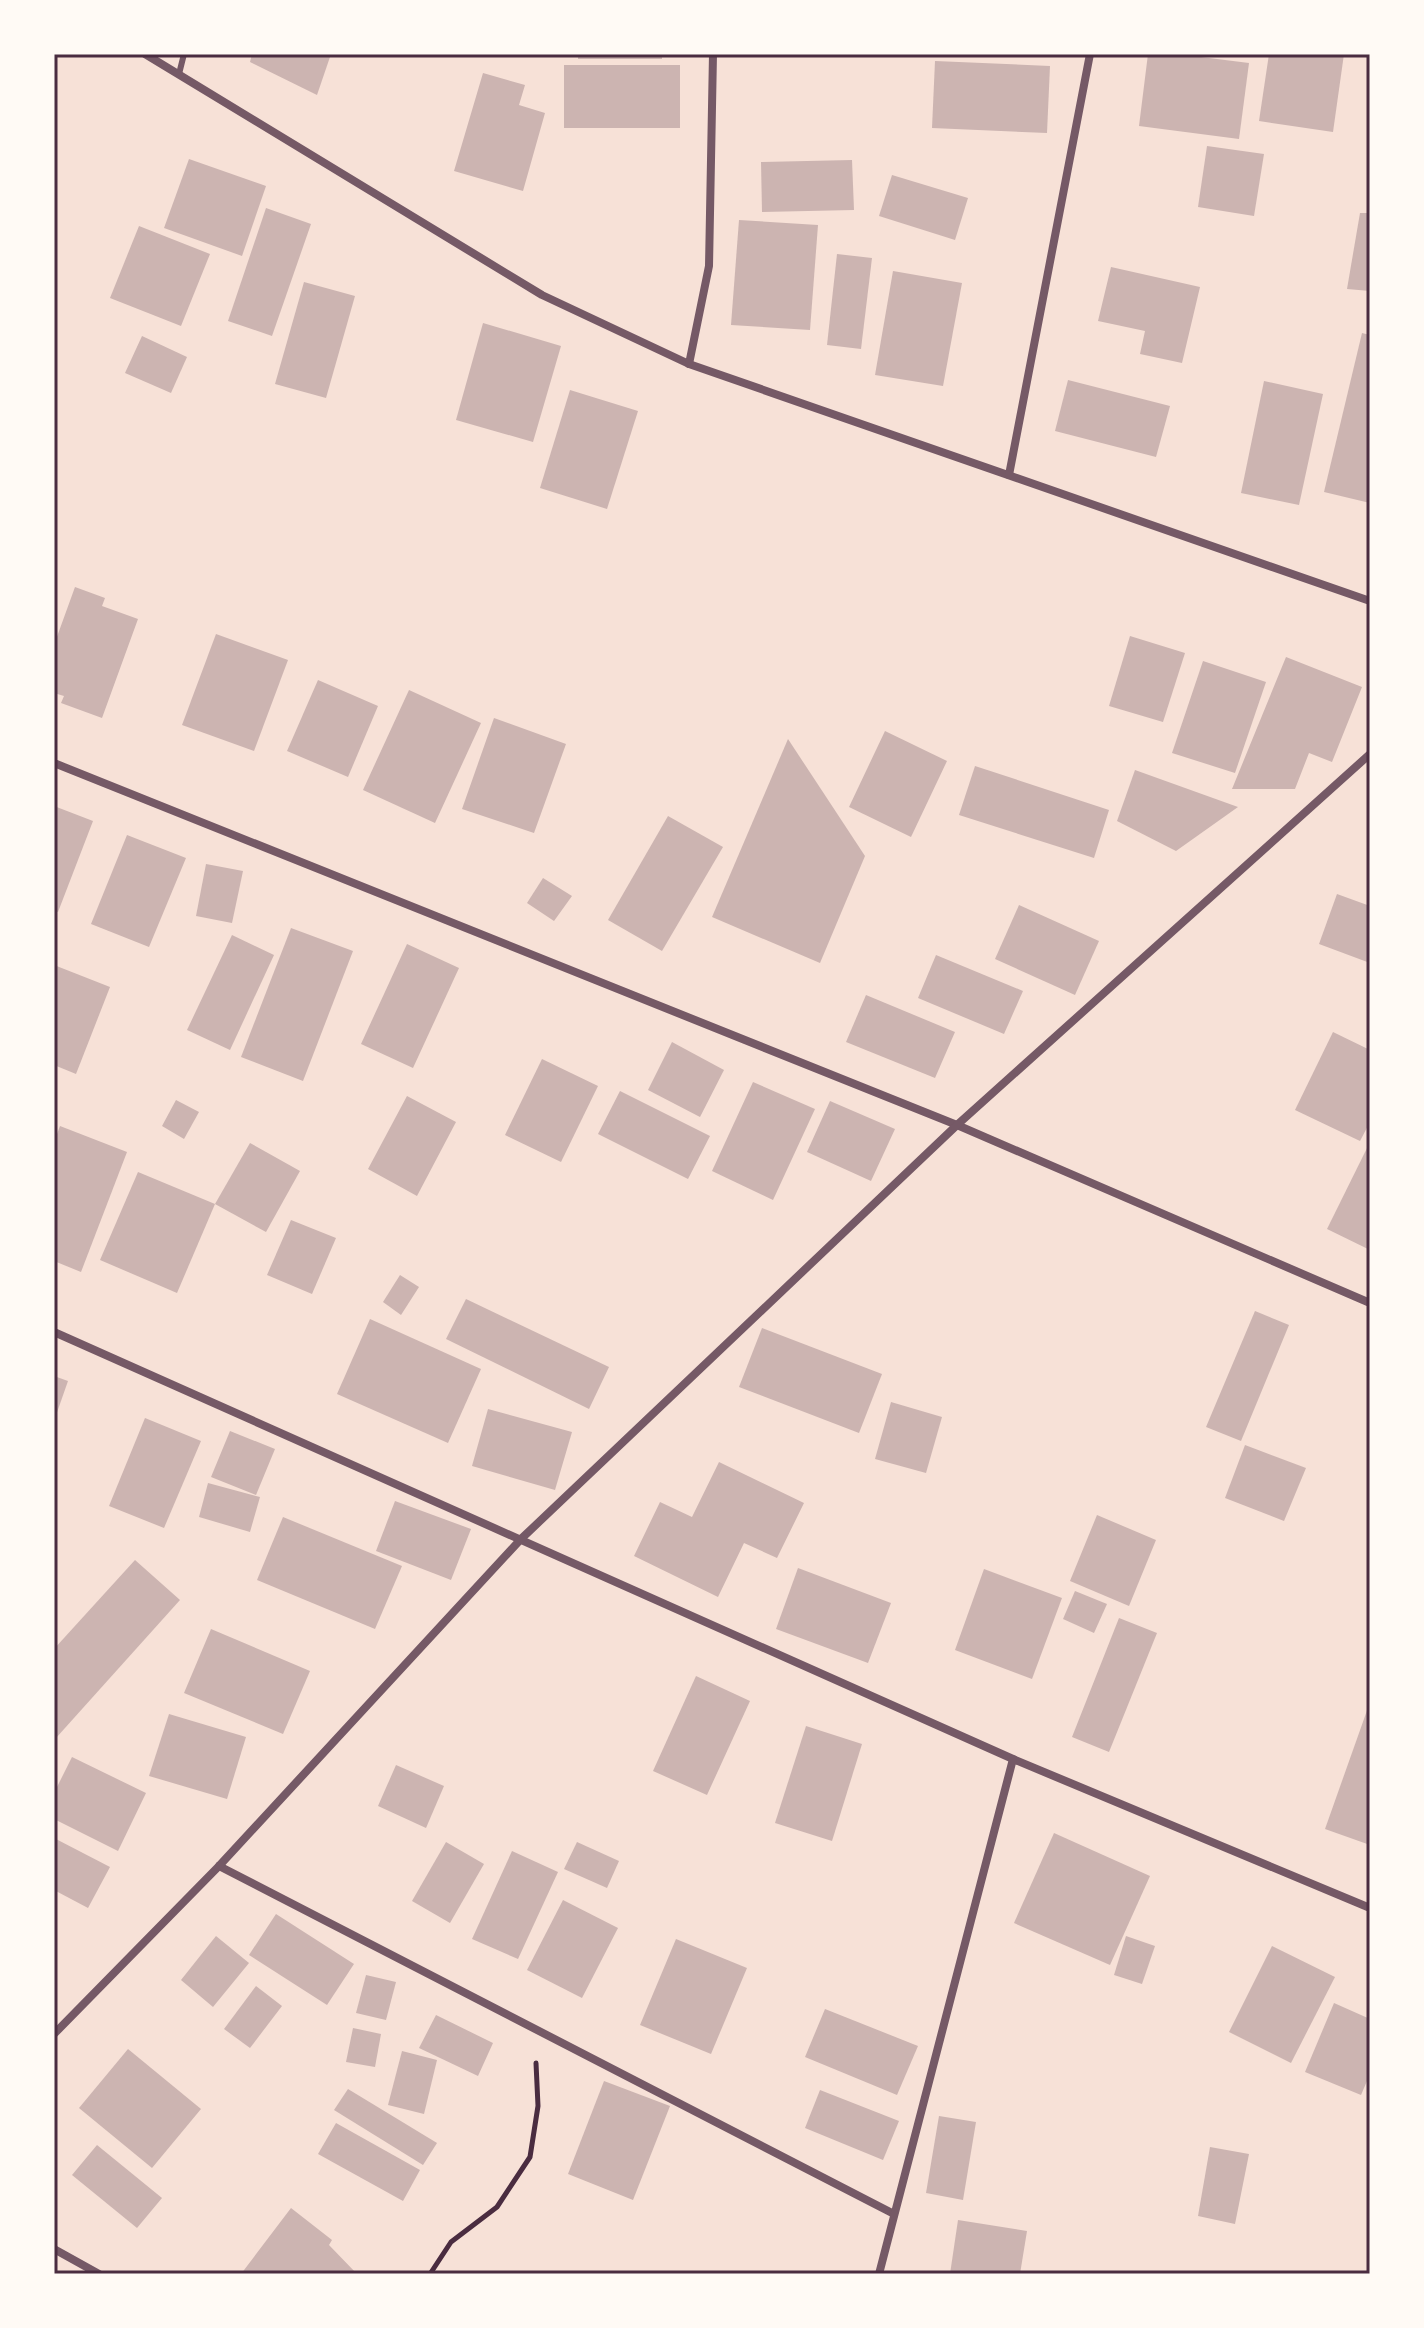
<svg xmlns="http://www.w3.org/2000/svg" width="1424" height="2328" font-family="Cabin,sans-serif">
  <rect width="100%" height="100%" fill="#f7e1d7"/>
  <g fill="#ccb4b1">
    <path d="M 252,54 L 331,54 L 317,95 L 250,62 Z"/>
    <rect x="578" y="54" width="84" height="5"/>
    <path d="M 1148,54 L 1177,54 L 1249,63 L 1239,139 L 1139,126 Z"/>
    <path d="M 1269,54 L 1344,54 L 1333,132 L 1259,121 Z"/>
    <path d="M 935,61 L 1050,66 L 1047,133 L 932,128 Z"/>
    <rect x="564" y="65" width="116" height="63"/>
    <path d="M 483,73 L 525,85 L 519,105 L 545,113 L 523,191 L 454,171 Z"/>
    <path d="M 1207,146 L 1264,154 L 1254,216 L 1198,207 Z"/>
    <path d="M 189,159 L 266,186 L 242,256 L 164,228 Z"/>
    <path d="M 852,160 L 854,210 L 762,212 L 761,162 Z"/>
    <path d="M 892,175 L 968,198 L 955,240 L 879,216 Z"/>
    <path d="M 266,208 L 311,224 L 272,336 L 228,321 Z"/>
    <path d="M 1360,213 L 1370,213 L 1370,291 L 1347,289 Z"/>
    <path d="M 739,220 L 818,225 L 810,330 L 731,325 Z"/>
    <path d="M 139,226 L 210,254 L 181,326 L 110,298 Z"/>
    <path d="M 837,254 L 872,258 L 861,349 L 827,345 Z"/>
    <path d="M 1111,267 L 1200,287 L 1182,363 L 1140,354 L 1145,331 L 1098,321 Z"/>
    <path d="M 893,271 L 962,283 L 943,386 L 875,375 Z"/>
    <path d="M 304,282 L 355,296 L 326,398 L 275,384 Z"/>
    <path d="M 483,323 L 561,346 L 533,442 L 456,420 Z"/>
    <path d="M 1362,333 L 1370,335 L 1370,503 L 1324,492 Z"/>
    <path d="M 142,336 L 187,357 L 171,393 L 125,373 Z"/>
    <path d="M 1068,380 L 1170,406 L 1156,457 L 1055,431 Z"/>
    <path d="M 1264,381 L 1323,394 L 1299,505 L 1241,493 Z"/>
    <path d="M 570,390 L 638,411 L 607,509 L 540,488 Z"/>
    <path d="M 75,587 L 105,598 L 102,606 L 138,619 L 102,718 L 61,703 L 64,696 L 54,693 L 54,645 Z"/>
    <path d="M 216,634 L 288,660 L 254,751 L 182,725 Z"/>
    <path d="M 1130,636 L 1185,653 L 1163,722 L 1109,706 Z"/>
    <path d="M 1286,657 L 1362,687 L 1332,762 L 1309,753 L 1295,789 L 1232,789 Z"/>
    <path d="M 1203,661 L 1266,682 L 1235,773 L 1172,753 Z"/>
    <path d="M 318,680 L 378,706 L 348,777 L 287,751 Z"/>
    <path d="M 409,690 L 481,723 L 435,823 L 363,790 Z"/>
    <path d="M 494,718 L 566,744 L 534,833 L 462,809 Z"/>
    <path d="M 885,731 L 947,761 L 911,837 L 849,807 Z"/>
    <path d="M 788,739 L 865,856 L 820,963 L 712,917 Z"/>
    <path d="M 975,766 L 1109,810 L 1094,858 L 959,815 Z"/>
    <path d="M 1135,770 L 1238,807 L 1176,851 L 1117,821 Z"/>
    <path d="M 54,806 L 93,821 L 58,912 L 54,911 Z"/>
    <path d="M 668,816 L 723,847 L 662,951 L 608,920 Z"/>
    <path d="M 127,835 L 186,858 L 149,947 L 91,924 Z"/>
    <path d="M 206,864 L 243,871 L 232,923 L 196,916 Z"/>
    <path d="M 543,878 L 572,896 L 554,921 L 527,903 Z"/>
    <path d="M 1337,894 L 1370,906 L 1370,963 L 1319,944 Z"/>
    <path d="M 1019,905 L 1099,941 L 1075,995 L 995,959 Z"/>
    <path d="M 291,928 L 353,951 L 303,1081 L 241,1057 Z"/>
    <path d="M 232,935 L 274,955 L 230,1050 L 187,1030 Z"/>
    <path d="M 407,944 L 459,968 L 413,1068 L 361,1044 Z"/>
    <path d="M 936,955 L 1023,991 L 1004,1034 L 918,998 Z"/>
    <path d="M 54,965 L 110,987 L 76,1074 L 54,1065 Z"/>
    <path d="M 866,995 L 955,1032 L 935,1078 L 846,1042 Z"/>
    <path d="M 1333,1032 L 1370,1050 L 1370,1122 L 1360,1141 L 1295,1110 Z"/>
    <path d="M 672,1042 L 724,1070 L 700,1117 L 648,1090 Z"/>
    <path d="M 542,1059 L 598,1086 L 561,1162 L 505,1135 Z"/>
    <path d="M 753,1082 L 815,1109 L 773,1200 L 712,1171 Z"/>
    <path d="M 620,1091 L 710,1136 L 688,1179 L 598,1134 Z"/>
    <path d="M 407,1096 L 456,1122 L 417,1196 L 368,1169 Z"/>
    <path d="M 176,1100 L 199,1112 L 184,1139 L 162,1126 Z"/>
    <path d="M 830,1101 L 895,1129 L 871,1181 L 807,1152 Z"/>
    <path d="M 60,1126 L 127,1152 L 81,1272 L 54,1261 L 54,1142 Z"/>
    <path d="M 1370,1142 L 1370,1250 L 1327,1229 Z"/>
    <path d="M 250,1143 L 300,1171 L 266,1232 L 215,1204 Z"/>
    <path d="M 138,1172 L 215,1204 L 177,1293 L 100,1260 Z"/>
    <path d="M 291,1220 L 336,1238 L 312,1294 L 267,1275 Z"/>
    <path d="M 400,1275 L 419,1287 L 401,1315 L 383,1302 Z"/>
    <path d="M 466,1299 L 609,1367 L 589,1409 L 446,1339 Z"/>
    <path d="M 1255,1311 L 1289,1325 L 1241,1441 L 1206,1427 Z"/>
    <path d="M 370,1319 L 481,1369 L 448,1443 L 337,1394 Z"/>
    <path d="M 762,1328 L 882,1374 L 859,1433 L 739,1387 Z"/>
    <path d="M 54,1376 L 68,1381 L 54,1421 Z"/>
    <path d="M 891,1402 L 942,1417 L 926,1473 L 875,1459 Z"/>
    <path d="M 488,1409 L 572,1432 L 555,1490 L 472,1466 Z"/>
    <path d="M 145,1418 L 201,1441 L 164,1528 L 109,1506 Z"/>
    <path d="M 230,1431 L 275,1449 L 256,1495 L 211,1477 Z"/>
    <path d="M 1245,1445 L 1306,1468 L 1284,1521 L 1225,1498 Z"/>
    <path d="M 719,1462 L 804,1503 L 777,1558 L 744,1543 L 718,1597 L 634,1556 L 660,1502 L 692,1517 Z"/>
    <path d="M 208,1483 L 260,1497 L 250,1532 L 199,1517 Z"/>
    <path d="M 395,1501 L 471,1529 L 451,1580 L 376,1551 Z"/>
    <path d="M 1097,1515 L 1156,1540 L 1129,1606 L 1070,1581 Z"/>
    <path d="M 283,1517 L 402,1566 L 375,1629 L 257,1580 Z"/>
    <path d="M 135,1560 L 180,1600 L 56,1738 L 54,1649 Z"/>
    <path d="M 798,1568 L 891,1603 L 868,1663 L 776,1629 Z"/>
    <path d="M 984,1569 L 1062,1598 L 1032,1679 L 955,1650 Z"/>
    <path d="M 1075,1591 L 1107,1604 L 1094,1633 L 1063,1619 Z"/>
    <path d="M 1119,1618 L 1157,1633 L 1109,1752 L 1072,1737 Z"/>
    <path d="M 211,1629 L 310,1671 L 283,1734 L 184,1693 Z"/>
    <path d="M 696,1676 L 750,1701 L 707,1795 L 653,1771 Z"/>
    <path d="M 1370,1702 L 1370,1845 L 1325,1829 Z"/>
    <path d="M 169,1714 L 246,1737 L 227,1799 L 149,1776 Z"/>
    <path d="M 806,1726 L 862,1744 L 832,1841 L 775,1823 Z"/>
    <path d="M 72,1757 L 146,1793 L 118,1851 L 54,1819 L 54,1793 Z"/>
    <path d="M 396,1765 L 444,1786 L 426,1828 L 378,1806 Z"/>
    <path d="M 1054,1833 L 1150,1876 L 1110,1965 L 1014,1923 Z"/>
    <path d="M 54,1838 L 110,1867 L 88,1908 L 54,1890 Z"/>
    <path d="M 446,1842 L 484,1864 L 450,1923 L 412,1901 Z"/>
    <path d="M 577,1842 L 619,1861 L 607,1888 L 564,1869 Z"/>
    <path d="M 512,1851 L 558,1872 L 518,1959 L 472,1939 Z"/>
    <path d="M 563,1900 L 618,1928 L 582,1998 L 527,1970 Z"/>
    <path d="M 276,1914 L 354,1964 L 327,2005 L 249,1955 Z"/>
    <path d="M 216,1936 L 249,1963 L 213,2007 L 181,1980 Z"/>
    <path d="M 1126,1936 L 1155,1946 L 1142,1984 L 1114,1975 Z"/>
    <path d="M 676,1939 L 747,1968 L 711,2054 L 640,2025 Z"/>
    <path d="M 1272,1946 L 1335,1977 L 1291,2063 L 1229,2032 Z"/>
    <path d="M 366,1975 L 396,1982 L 386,2020 L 356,2013 Z"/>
    <path d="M 256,1986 L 282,2006 L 250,2048 L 224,2029 Z"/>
    <path d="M 1334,2003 L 1370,2019 L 1370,2074 L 1361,2095 L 1305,2072 Z"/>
    <path d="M 825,2009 L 918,2046 L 897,2095 L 805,2057 Z"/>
    <path d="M 436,2015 L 493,2043 L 478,2076 L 419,2048 Z"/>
    <path d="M 353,2028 L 381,2034 L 375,2067 L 346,2062 Z"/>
    <path d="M 128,2049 L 201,2109 L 152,2168 L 79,2108 Z"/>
    <path d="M 402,2051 L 437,2060 L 424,2114 L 388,2105 Z"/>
    <path d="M 604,2081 L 670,2106 L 633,2200 L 568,2174 Z"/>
    <path d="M 348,2089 L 437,2143 L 423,2165 L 334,2110 Z"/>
    <path d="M 820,2090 L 899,2121 L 883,2160 L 805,2128 Z"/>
    <path d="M 939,2116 L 976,2122 L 963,2200 L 926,2193 Z"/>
    <path d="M 336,2123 L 420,2170 L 403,2201 L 318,2154 Z"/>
    <path d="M 97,2145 L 162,2198 L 137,2228 L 72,2175 Z"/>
    <path d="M 1210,2147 L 1249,2154 L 1235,2224 L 1198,2216 Z"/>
    <path d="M 291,2208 L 332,2240 L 329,2245 L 357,2274 L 241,2274 Z"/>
    <path d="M 958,2220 L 1027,2231 L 1020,2274 L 950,2274 Z"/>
  </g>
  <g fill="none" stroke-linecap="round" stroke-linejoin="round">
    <path stroke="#4a2c40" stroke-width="5" d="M 430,2274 L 451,2242 L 497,2207 L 530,2157 L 538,2106 L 536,2063"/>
    <path stroke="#755966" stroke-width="6" d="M 179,74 L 184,54"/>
    <g stroke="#755966" stroke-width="8">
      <path d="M 145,54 L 542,295 L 689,364 L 1370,601"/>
      <path d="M 689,364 L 709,266 L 713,54"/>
      <path d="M 1009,475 L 1090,54"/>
      <path d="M 54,763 L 957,1125 L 1370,1303"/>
      <path d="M 54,1332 L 1013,1759 L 1370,1908"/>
      <path d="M 219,1866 L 894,2214"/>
      <path d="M 54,2034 L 219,1866 L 521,1539 L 957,1125 L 1370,754"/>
      <path d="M 54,2249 L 99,2274"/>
      <path d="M 879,2274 L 1013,1759"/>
    </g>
  </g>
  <rect width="1424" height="2328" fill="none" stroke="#fffaf5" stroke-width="112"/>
  <rect x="56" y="56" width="1312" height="2216" fill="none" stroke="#4a2c40" stroke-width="3"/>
</svg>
